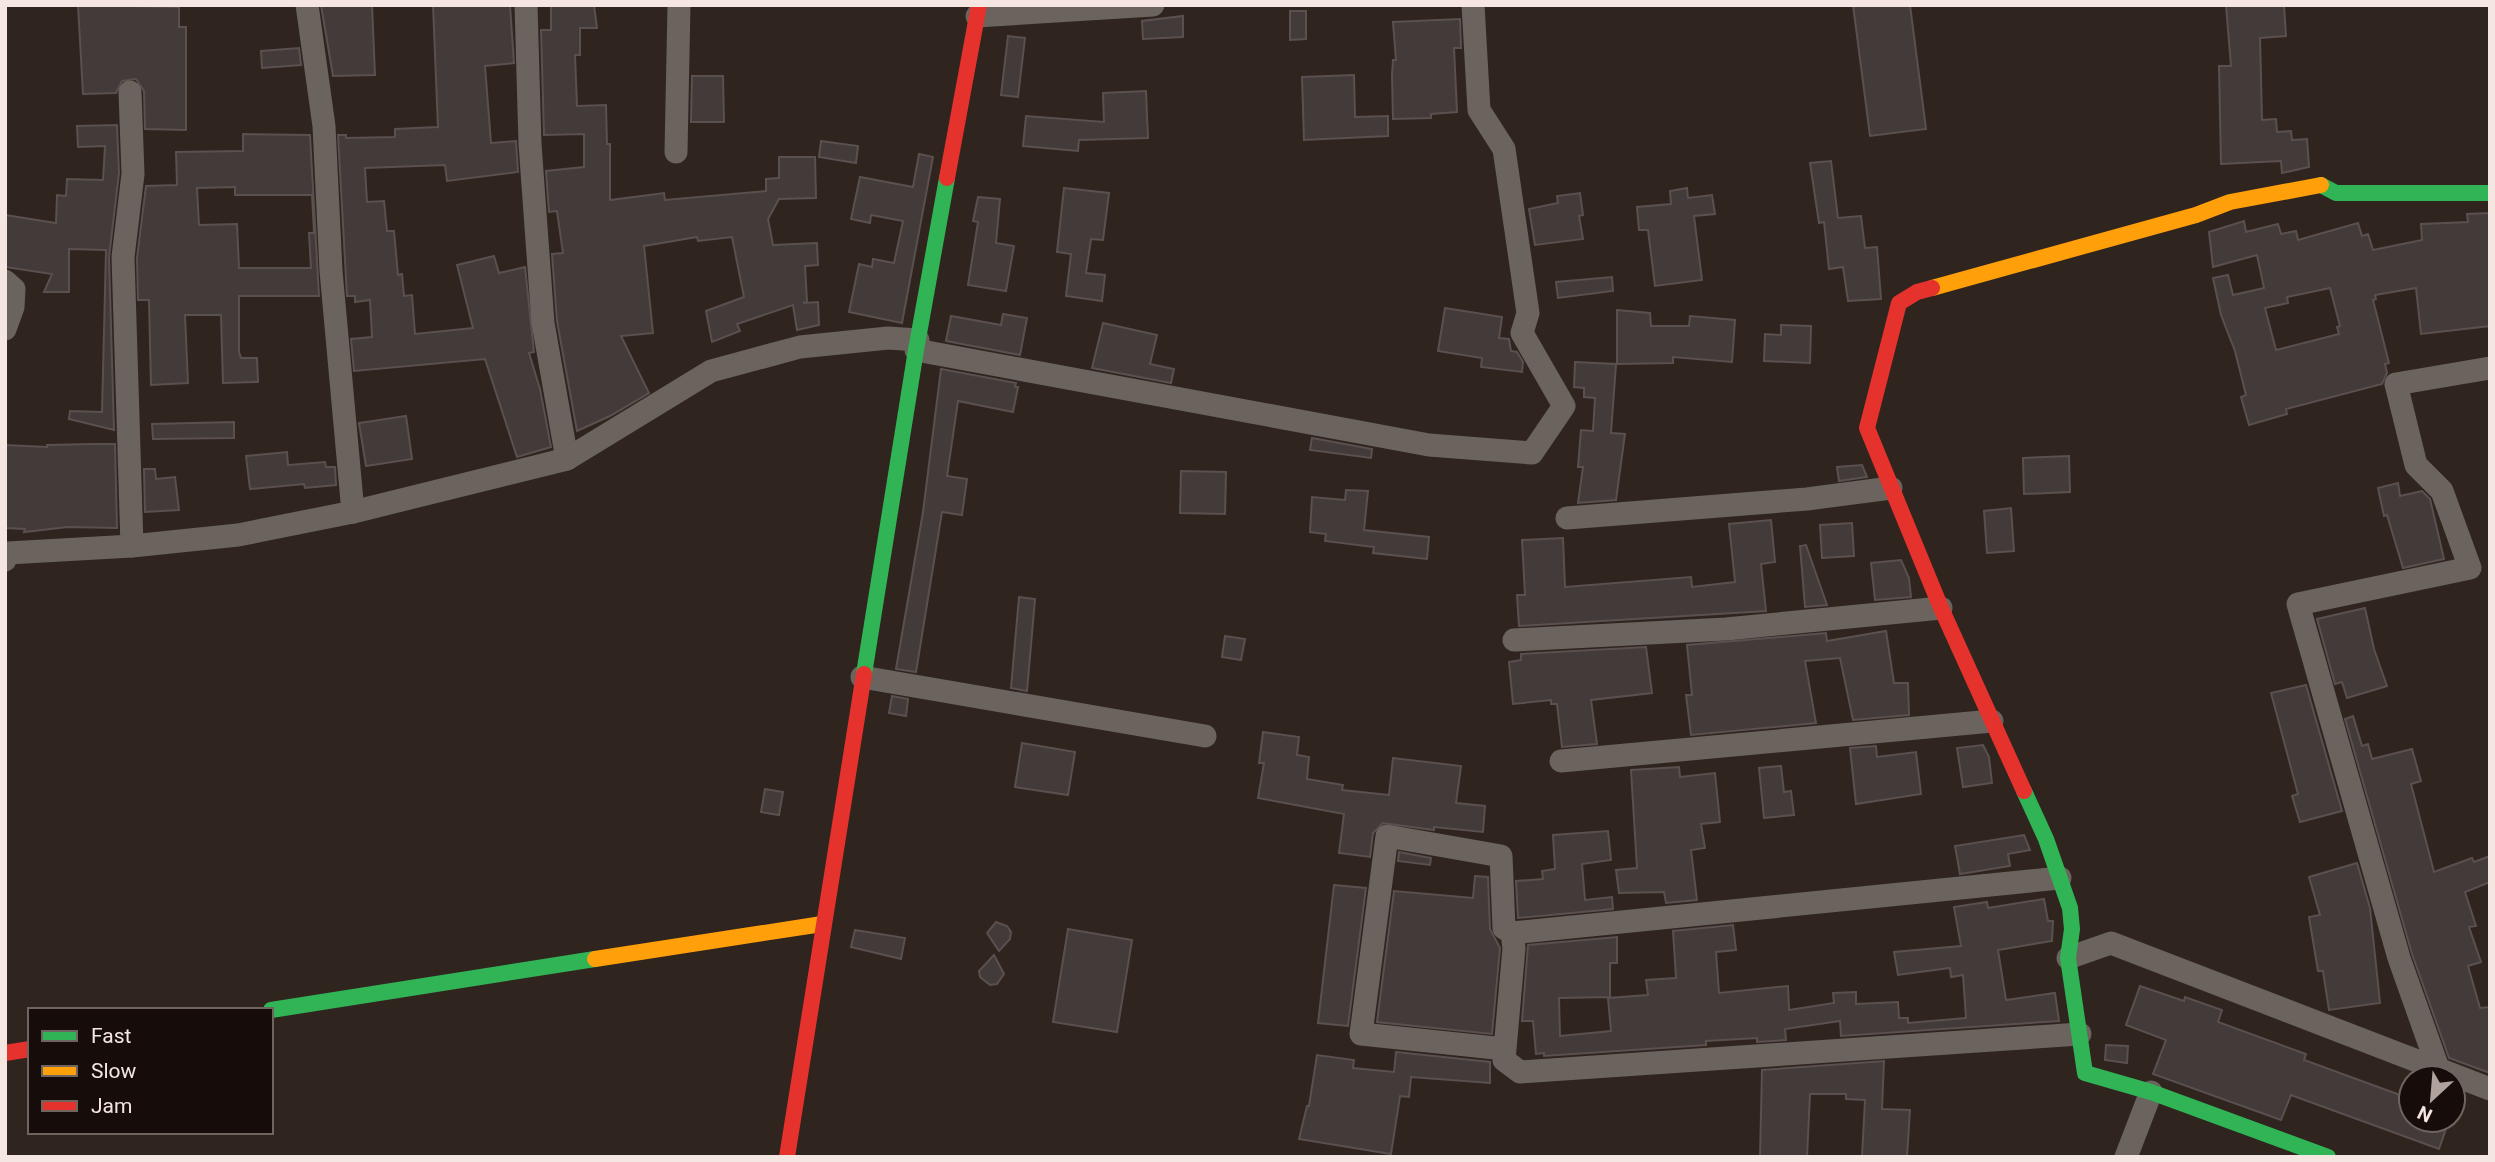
<svg xmlns="http://www.w3.org/2000/svg" width="2495" height="1162" font-family="Roboto,sans-serif">
  <rect width="100%" height="100%" fill="#30241f"/>
  <g fill="#433a3a" stroke="#5a504f" stroke-width="2" fill-rule="evenodd">
    <path d="M 78,5 L 179,7 L 179,27 L 186,27 L 186,130 L 145,129 L 144,91 L 136,79 L 122,81 L 116,93 L 83,94 Z"/>
    <path d="M 321,5 L 372,5 L 375,75 L 333,76 Z"/>
    <path d="M 433,5 L 510,5 L 514,63 L 485,66 L 491,143 L 516,141 L 518,172 L 447,181 L 445,165 L 365,168 L 367,202 L 384,201 L 387,231 L 394,231 L 398,275 L 402,274 L 404,296 L 412,295 L 415,334 L 473,328 L 457,265 L 494,256 L 499,273 L 525,267 L 534,352 L 529,353 L 540,389 L 551,447 L 517,457 L 485,359 L 354,371 L 351,339 L 372,337 L 370,300 L 355,302 L 355,296 L 347,296 L 338,135 L 346,135 L 346,138 L 395,137 L 395,129 L 438,127 Z"/>
    <path d="M 551,5 L 594,5 L 597,28 L 580,28 L 580,55 L 575,55 L 577,106 L 606,105 L 607,144 L 610,144 L 610,200 L 664,193 L 665,200 L 766,191 L 766,179 L 779,178 L 779,157 L 815,157 L 816,198 L 779,199 L 768,219 L 773,245 L 817,243 L 818,265 L 805,266 L 807,302 L 803,303 L 818,302 L 819,325 L 797,330 L 793,305 L 737,324 L 740,331 L 712,342 L 706,311 L 744,297 L 732,237 L 698,241 L 697,237 L 644,246 L 653,333 L 621,336 L 649,393 L 610,416 L 577,431 L 557,321 L 552,254 L 563,253 L 557,211 L 549,212 L 546,171 L 584,167 L 584,134 L 544,135 L 541,30 L 551,30 Z"/>
    <path d="M 1853,5 L 1910,5 L 1926,129 L 1870,136 Z"/>
    <path d="M 2226,5 L 2284,5 L 2286,36 L 2260,38 L 2262,120 L 2276,119 L 2277,132 L 2291,131 L 2292,140 L 2307,139 L 2309,167 L 2282,173 L 2281,161 L 2221,164 L 2219,66 L 2231,66 Z"/>
    <path d="M 1290,11 L 1306,11 L 1306,39 L 1290,40 Z"/>
    <path d="M 1183,16 L 1183,37 L 1143,39 L 1142,21 Z"/>
    <path d="M 1460,19 L 1461,48 L 1454,48 L 1457,112 L 1431,114 L 1431,118 L 1393,119 L 1392,75 L 1393,60 L 1396,60 L 1393,22 Z"/>
    <path d="M 1008,36 L 1025,38 L 1018,97 L 1001,95 Z"/>
    <path d="M 299,48 L 301,65 L 262,68 L 261,51 Z"/>
    <path d="M 1354,75 L 1355,117 L 1388,116 L 1388,136 L 1304,140 L 1302,77 Z"/>
    <path d="M 692,76 L 723,76 L 724,122 L 691,122 Z"/>
    <path d="M 1146,91 L 1148,138 L 1079,140 L 1078,151 L 1023,146 L 1026,116 L 1104,122 L 1103,93 Z"/>
    <path d="M 117,125 L 119,173 L 109,257 L 114,430 L 69,419 L 70,411 L 102,412 L 106,250 L 69,249 L 69,292 L 44,292 L 52,274 L 5,267 L 5,215 L 56,223 L 57,195 L 66,196 L 67,179 L 103,180 L 105,146 L 78,147 L 77,126 Z"/>
    <path d="M 243,134 L 310,135 L 319,296 L 239,296 L 239,352 L 241,358 L 257,358 L 258,382 L 223,383 L 221,315 L 185,315 L 188,383 L 151,385 L 149,300 L 138,300 L 137,258 L 146,186 L 177,185 L 176,152 L 243,151 ZM 235,187 L 235,195 L 312,195 L 314,233 L 309,233 L 311,268 L 239,268 L 237,224 L 199,225 L 197,188 Z"/>
    <path d="M 821,141 L 858,146 L 856,163 L 819,157 Z"/>
    <path d="M 919,154 L 933,157 L 902,323 L 849,312 L 859,264 L 872,267 L 873,259 L 894,263 L 903,221 L 871,215 L 870,223 L 851,219 L 860,177 L 913,187 Z"/>
    <path d="M 1831,161 L 1838,218 L 1861,216 L 1865,248 L 1877,247 L 1881,299 L 1848,301 L 1843,267 L 1829,269 L 1824,222 L 1819,223 L 1810,163 Z"/>
    <path d="M 1064,188 L 1109,193 L 1103,240 L 1091,239 L 1086,273 L 1105,275 L 1102,301 L 1066,296 L 1071,254 L 1057,252 Z"/>
    <path d="M 1687,188 L 1688,198 L 1712,195 L 1715,214 L 1694,216 L 1702,280 L 1655,286 L 1648,230 L 1639,230 L 1637,207 L 1671,204 L 1670,191 Z"/>
    <path d="M 1580,193 L 1583,215 L 1579,216 L 1583,239 L 1535,245 L 1529,209 L 1558,203 L 1557,196 Z"/>
    <path d="M 978,197 L 1000,199 L 996,243 L 1014,246 L 1006,291 L 968,285 L 978,222 L 973,221 Z"/>
    <path d="M 2490,213 L 2490,326 L 2421,334 L 2416,288 L 2375,295 L 2376,299 L 2373,300 L 2389,363 L 2385,364 L 2387,373 L 2382,384 L 2286,409 L 2287,414 L 2249,425 L 2241,397 L 2246,395 L 2235,351 L 2221,315 L 2213,278 L 2228,275 L 2233,295 L 2264,288 L 2257,255 L 2213,267 L 2209,232 L 2244,221 L 2246,232 L 2278,224 L 2281,234 L 2296,231 L 2298,240 L 2358,223 L 2362,236 L 2368,234 L 2373,250 L 2422,240 L 2421,224 L 2468,222 L 2467,214 ZM 2330,288 L 2340,326 L 2337,327 L 2339,334 L 2276,350 L 2265,308 L 2288,303 L 2287,297 Z"/>
    <path d="M 1612,277 L 1613,291 L 1558,298 L 1556,282 Z"/>
    <path d="M 1445,308 L 1502,317 L 1499,338 L 1509,339 L 1511,351 L 1517,352 L 1523,362 L 1522,372 L 1481,367 L 1482,358 L 1438,351 Z"/>
    <path d="M 1617,310 L 1650,313 L 1651,326 L 1689,326 L 1690,316 L 1735,320 L 1732,362 L 1673,357 L 1673,363 L 1617,364 Z"/>
    <path d="M 1003,314 L 1027,318 L 1020,355 L 946,341 L 951,316 L 1001,325 Z"/>
    <path d="M 1103,323 L 1157,335 L 1150,364 L 1174,369 L 1171,383 L 1092,368 Z"/>
    <path d="M 1781,325 L 1811,326 L 1810,363 L 1764,361 L 1765,334 L 1781,335 Z"/>
    <path d="M 1575,362 L 1616,364 L 1611,433 L 1625,434 L 1616,500 L 1578,503 L 1583,467 L 1578,467 L 1581,430 L 1593,431 L 1595,398 L 1584,397 L 1584,388 L 1574,387 Z"/>
    <path d="M 941,369 L 1016,383 L 1015,387 L 1018,387 L 1013,412 L 958,401 L 947,476 L 967,479 L 962,515 L 942,512 L 916,672 L 896,669 L 923,512 Z"/>
    <path d="M 406,416 L 412,459 L 366,466 L 359,423 Z"/>
    <path d="M 234,422 L 234,438 L 153,439 L 152,424 Z"/>
    <path d="M 1312,438 L 1372,449 L 1371,458 L 1310,450 Z"/>
    <path d="M 94,444 L 115,444 L 117,528 L 68,527 L 24,532 L 25,529 L 5,528 L 5,445 L 47,447 L 47,445 Z"/>
    <path d="M 287,452 L 288,465 L 325,462 L 326,467 L 335,467 L 336,485 L 305,488 L 304,484 L 250,489 L 246,456 Z"/>
    <path d="M 2069,456 L 2070,492 L 2024,494 L 2023,458 Z"/>
    <path d="M 1862,465 L 1867,477 L 1839,481 L 1837,467 Z"/>
    <path d="M 144,469 L 155,469 L 156,479 L 175,477 L 179,510 L 145,512 Z"/>
    <path d="M 1181,471 L 1226,472 L 1225,514 L 1180,513 Z"/>
    <path d="M 2398,483 L 2400,496 L 2422,491 L 2430,499 L 2444,559 L 2403,568 L 2387,515 L 2384,516 L 2378,488 Z"/>
    <path d="M 1346,490 L 1368,491 L 1364,530 L 1429,537 L 1427,559 L 1373,553 L 1374,547 L 1325,541 L 1326,534 L 1310,532 L 1312,497 L 1345,500 Z"/>
    <path d="M 2011,508 L 2014,551 L 1987,553 L 1984,511 Z"/>
    <path d="M 1771,520 L 1775,562 L 1761,564 L 1766,611 L 1519,626 L 1517,595 L 1525,595 L 1522,540 L 1563,538 L 1565,587 L 1691,577 L 1692,587 L 1735,582 L 1729,524 Z"/>
    <path d="M 1852,523 L 1854,556 L 1822,558 L 1820,525 Z"/>
    <path d="M 1806,545 L 1827,605 L 1805,607 L 1800,546 Z"/>
    <path d="M 1901,560 L 1909,578 L 1911,597 L 1875,600 L 1871,563 Z"/>
    <path d="M 1019,597 L 1035,599 L 1027,691 L 1011,688 Z"/>
    <path d="M 2365,608 L 2374,649 L 2387,686 L 2347,698 L 2342,682 L 2335,684 L 2317,619 Z"/>
    <path d="M 1886,631 L 1894,683 L 1908,683 L 1909,715 L 1853,720 L 1840,658 L 1805,661 L 1816,723 L 1691,735 L 1686,695 L 1692,695 L 1687,645 L 1826,633 L 1827,641 Z"/>
    <path d="M 1225,636 L 1245,639 L 1241,660 L 1222,657 Z"/>
    <path d="M 1646,647 L 1652,693 L 1591,700 L 1597,744 L 1562,747 L 1557,704 L 1551,704 L 1551,700 L 1513,704 L 1509,662 L 1521,660 L 1521,654 Z"/>
    <path d="M 2306,685 L 2342,811 L 2300,822 L 2292,796 L 2298,794 L 2271,693 Z"/>
    <path d="M 892,696 L 908,699 L 906,716 L 889,713 Z"/>
    <path d="M 2353,716 L 2362,746 L 2368,744 L 2372,759 L 2412,749 L 2421,781 L 2411,784 L 2434,872 L 2472,858 L 2474,862 L 2490,856 L 2490,882 L 2465,892 L 2476,926 L 2469,927 L 2481,962 L 2468,966 L 2480,1008 L 2490,1007 L 2490,1073 L 2449,1058 L 2412,954 L 2345,719 Z"/>
    <path d="M 1263,732 L 1299,737 L 1297,755 L 1309,757 L 1307,779 L 1343,785 L 1342,790 L 1389,795 L 1393,758 L 1461,766 L 1456,803 L 1485,806 L 1483,832 L 1434,827 L 1434,830 L 1383,823 L 1373,833 L 1370,857 L 1339,853 L 1344,814 L 1258,798 L 1264,763 L 1259,763 Z"/>
    <path d="M 1022,743 L 1075,752 L 1068,795 L 1015,787 Z"/>
    <path d="M 1983,745 L 1989,757 L 1992,783 L 1963,787 L 1957,748 Z"/>
    <path d="M 1876,746 L 1877,757 L 1916,752 L 1921,794 L 1856,804 L 1850,748 Z"/>
    <path d="M 1781,766 L 1784,792 L 1791,791 L 1794,815 L 1764,818 L 1759,768 Z"/>
    <path d="M 1679,767 L 1680,777 L 1715,773 L 1720,822 L 1701,824 L 1705,848 L 1691,850 L 1697,900 L 1666,903 L 1664,892 L 1619,893 L 1616,870 L 1637,868 L 1631,770 Z"/>
    <path d="M 765,789 L 783,792 L 779,815 L 761,812 Z"/>
    <path d="M 1608,831 L 1611,860 L 1582,864 L 1585,900 L 1612,897 L 1613,909 L 1518,918 L 1516,881 L 1543,879 L 1542,871 L 1555,869 L 1553,835 Z"/>
    <path d="M 2024,835 L 2030,850 L 2008,854 L 2010,866 L 1960,874 L 1955,846 Z"/>
    <path d="M 1399,852 L 1431,858 L 1430,865 L 1398,861 Z"/>
    <path d="M 2357,863 L 2370,908 L 2380,1003 L 2329,1010 L 2323,971 L 2318,971 L 2309,917 L 2320,915 L 2309,877 Z"/>
    <path d="M 1475,876 L 1488,877 L 1490,929 L 1500,948 L 1492,1034 L 1377,1022 L 1394,891 L 1473,898 Z"/>
    <path d="M 1334,885 L 1366,888 L 1348,1026 L 1318,1023 Z"/>
    <path d="M 2044,899 L 2048,921 L 2053,921 L 2052,941 L 1998,950 L 2006,1000 L 2055,993 L 2059,1021 L 1841,1036 L 1840,1021 L 1785,1029 L 1786,1040 L 1757,1042 L 1757,1038 L 1706,1041 L 1706,1045 L 1544,1056 L 1544,1053 L 1536,1054 L 1533,1021 L 1522,1021 L 1528,945 L 1617,937 L 1617,963 L 1610,963 L 1610,997 L 1559,998 L 1560,1036 L 1611,1031 L 1608,998 L 1648,995 L 1646,980 L 1676,978 L 1673,931 L 1733,925 L 1736,950 L 1716,952 L 1719,993 L 1788,986 L 1789,1010 L 1834,1003 L 1833,993 L 1856,992 L 1856,1004 L 1898,1002 L 1899,1018 L 1908,1018 L 1908,1023 L 1966,1018 L 1963,975 L 1951,977 L 1950,968 L 1898,975 L 1894,952 L 1961,946 L 1954,907 L 1987,902 L 1988,908 Z"/>
    <path d="M 996,922 L 1007,926 L 1011,932 L 1010,939 L 999,951 L 987,933 Z"/>
    <path d="M 1068,929 L 1132,940 L 1117,1032 L 1053,1022 Z"/>
    <path d="M 855,930 L 905,938 L 901,959 L 851,947 Z"/>
    <path d="M 994,955 L 1004,974 L 997,984 L 990,985 L 980,977 L 979,971 Z"/>
    <path d="M 2140,986 L 2184,1001 L 2185,997 L 2222,1010 L 2218,1022 L 2306,1054 L 2304,1060 L 2411,1099 L 2411,1120 L 2449,1120 L 2439,1149 L 2291,1095 L 2281,1120 L 2153,1074 L 2166,1040 L 2126,1025 Z"/>
    <path d="M 2106,1045 L 2128,1046 L 2127,1063 L 2105,1060 Z"/>
    <path d="M 1396,1052 L 1490,1062 L 1490,1083 L 1411,1077 L 1409,1097 L 1400,1096 L 1391,1154 L 1299,1139 L 1307,1106 L 1309,1106 L 1317,1055 L 1354,1060 L 1353,1068 L 1394,1072 Z"/>
    <path d="M 1884,1061 L 1882,1109 L 1910,1110 L 1907,1157 L 1862,1157 L 1865,1100 L 1846,1099 L 1846,1094 L 1810,1094 L 1807,1157 L 1760,1157 L 1762,1070 Z"/>
  </g>
  <g fill="none" stroke-linecap="round" stroke-linejoin="round">
    <g stroke="#6a635e" stroke-width="23">
      <path d="M 307,5 L 324,126 L 331,271 L 353,512"/>
      <path d="M 526,5 L 530,144 L 543,323 L 567,459"/>
      <path d="M 977,16 L 1153,5"/>
      <path d="M 130,92 L 133,174 L 123,257 L 132,546"/>
      <path d="M 676,152 L 679,5"/>
      <path d="M 5,281 L 14,289 L 13,307 L 5,329"/>
      <path d="M 916,350 L 1429,445 L 1532,453 L 1564,406 L 1522,333 L 1528,313 L 1504,149 L 1479,110 L 1473,5"/>
      <path d="M 1567,518 L 1807,499 L 1891,488"/>
      <path d="M 5,560 L 8,553 L 132,546 L 238,535 L 353,512 L 567,459 L 711,371 L 800,347 L 888,338 L 918,340"/>
      <path d="M 1514,640 L 1726,629 L 1941,608"/>
      <path d="M 862,677 L 1205,736"/>
      <path d="M 1561,761 L 1992,721"/>
      <path d="M 1512,933 L 2060,878"/>
      <path d="M 2068,958 L 2111,943 L 2490,1089"/>
      <path d="M 1505,1049 L 1361,1034 L 1387,836 L 1501,856 L 1504,928 L 1512,933 L 1514,948 L 1504,1060 L 1520,1072 L 2080,1034"/>
      <path d="M 2438,1068 L 2399,958 L 2298,604 L 2470,568 L 2442,491 L 2416,465 L 2396,384 L 2490,368"/>
      <path d="M 2126,1157 L 2151,1092"/>
    </g>
    <g stroke="#30b455" stroke-width="16">
      <path d="M 2321,185 L 2336,193 L 2490,193"/>
      <path d="M 864,674 L 916,350 L 947,178"/>
      <path d="M 2024,791 L 2046,839 L 2070,908 L 2072,929 L 2068,958 L 2085,1073 L 2151,1092 L 2328,1157"/>
      <path d="M 271,1010 L 595,959"/>
    </g>
    <g stroke="#ff9f0a" stroke-width="16">
      <path d="M 1932,288 L 2196,215 L 2230,202 L 2321,185"/>
      <path d="M 595,959 L 822,924"/>
    </g>
    <g stroke="#e5322d" stroke-width="16">
      <path d="M 947,178 L 979,5"/>
      <path d="M 1932,288 L 1917,292 L 1899,303 L 1867,428 L 1941,608 L 2024,791"/>
      <path d="M 5,1053 L 30,1049"/>
      <path d="M 787,1157 L 864,674"/>
    </g>
  </g>
  <rect width="2495" height="1162" fill="none" stroke="#f5e6e1" stroke-width="14"/>
  <rect x="28" y="1008" width="245" height="126" fill="#160d0a" stroke="#6f6460" stroke-width="2"/>
  <rect x="42" y="1031" width="35" height="10" fill="#30b455" stroke="#6f6460" stroke-width="2"/>
  <text x="91" y="1043" font-size="21" fill="#f5e6e1">Fast</text>
  <rect x="42" y="1066" width="35" height="10" fill="#ff9f0a" stroke="#6f6460" stroke-width="2"/>
  <text x="91" y="1078" font-size="21" fill="#f5e6e1">Slow</text>
  <rect x="42" y="1101" width="35" height="10" fill="#e5322d" stroke="#6f6460" stroke-width="2"/>
  <text x="91" y="1113" font-size="21" fill="#f5e6e1">Jam</text>
  <g transform="translate(2432 1099) rotate(206)"><circle r="33" fill="#160d0a" stroke="#6f6460" stroke-width="2"/>
  <path d="M0-5L12 26L0 18L-12 26Z" fill="#b0a29d"/>
  <text y="-10" font-size="19" font-weight="bold" text-anchor="middle" fill="#f5e6e1">N</text>
  </g>
</svg>
